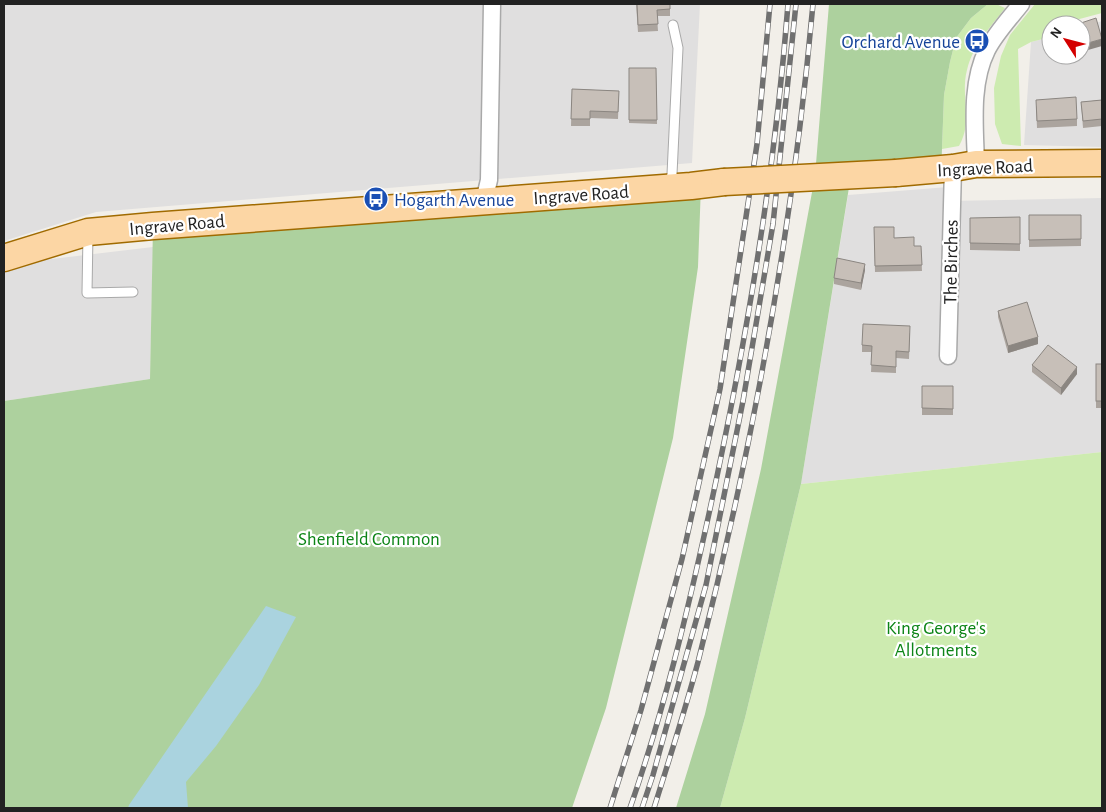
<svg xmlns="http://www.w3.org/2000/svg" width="1106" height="812" font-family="'Alegreya Sans',sans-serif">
  <rect width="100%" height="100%" fill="#f2efe9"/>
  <g fill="#e0dfdf">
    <path d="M 4,4 L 700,4 L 692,163 L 96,212 L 4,241 Z"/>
    <path d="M 1102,21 L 1102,147 L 1024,145 L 1031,42 L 1051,37 L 1051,55 L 1081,55 L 1081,28 Z"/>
    <path d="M 948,187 L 947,201 L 1102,198 L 1102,452 L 801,484 L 848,195 Z"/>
    <path d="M 153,247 L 150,379 L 4,401 L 4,270 L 43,260 Z"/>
  </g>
  <g fill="#cdebb0">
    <path d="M 988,4 L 996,4 L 1005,8 C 990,28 973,45 967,70 C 960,96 974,120 959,146 L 942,149 L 944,95 L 950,62 L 956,38 L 971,18 Z"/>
    <path d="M 1035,4 L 1102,4 L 1102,13 L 1057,25 L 1051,25 L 1049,28 L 1051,37 L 1031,42 L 1018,49 L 1021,146 L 1002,144 L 995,124 L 994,88 L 1001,56 L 1010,35 Z"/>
    <path d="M 1102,452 L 1102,808 L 720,808 L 745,718 L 801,484 Z"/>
  </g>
  <g fill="#add19e">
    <path d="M 829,4 L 988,4 L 971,18 L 956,38 L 950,62 L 944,95 L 941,175 L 851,175 L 801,484 L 745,718 L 720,808 L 676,808 L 705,714 L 761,469 L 815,176 Z"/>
    <path d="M 701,185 L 698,267 L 673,438 L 606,708 L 572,808 L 4,808 L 4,401 L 150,379 L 153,226 Z"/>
  </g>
  <path fill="#aad3df" d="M 266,606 L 296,617 L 259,685 L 216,746 L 186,782 L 188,808 L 128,808 L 129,805 Z"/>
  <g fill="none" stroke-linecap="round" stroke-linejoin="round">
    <defs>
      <g id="lane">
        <path d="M 670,184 L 672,174 L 678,48 L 673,25"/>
        <path d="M 88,234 L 87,293 L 133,292"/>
      </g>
      <g id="street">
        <path d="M 976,164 C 975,127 970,84 987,50 C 995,34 1010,18 1021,4"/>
        <path d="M 484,201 L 489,180 L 492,4"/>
        <path d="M 948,356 L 953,168"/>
      </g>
      <g id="primary">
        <path d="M 896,173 L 953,168 L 976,164 L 1102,163"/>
        <path d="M 4,258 L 88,232 L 153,226 L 691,186 L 724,182"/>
      </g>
    </defs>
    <use href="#lane" stroke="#a9a9a9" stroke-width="11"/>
    <use href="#street" stroke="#a9a9a9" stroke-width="19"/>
    <use href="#primary" stroke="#a06b00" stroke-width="29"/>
    <use href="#lane" stroke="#fff" stroke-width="9"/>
    <use href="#street" stroke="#fff" stroke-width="16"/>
    <use href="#primary" stroke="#fcd6a4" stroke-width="26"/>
    <defs>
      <g id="rail">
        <path d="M 610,808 L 641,710 L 682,559 L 720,389 L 757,144 L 770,4"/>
        <path d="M 630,808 C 664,711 688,610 710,509 C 746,343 775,174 788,4"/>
        <path d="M 642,808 L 653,775 L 706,585 L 743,401 L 773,224 L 796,4"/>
        <path d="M 654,808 C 669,760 685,711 698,662 C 753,446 793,226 813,4"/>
      </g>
    </defs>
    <use href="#rail" stroke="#707070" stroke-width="5.5"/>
    <use href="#rail" stroke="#fff" stroke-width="4" stroke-dasharray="11" stroke-linecap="butt"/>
    <defs>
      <path id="primary-bridge" d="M 724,182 L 896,173"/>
    </defs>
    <use href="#primary-bridge" stroke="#a06b00" stroke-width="29" stroke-linecap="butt"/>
    <use href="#primary-bridge" stroke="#fcd6a4" stroke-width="26"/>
  </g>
  <g fill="#aba49e">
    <path d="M 636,4 L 670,4 L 670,16 L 657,16 L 658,31 L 638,32 Z"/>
    <path d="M 629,68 L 656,68 L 657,124 L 629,123 Z"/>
    <path d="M 572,89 L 619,91 L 618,119 L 590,118 L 590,126 L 571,126 Z"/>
    <path d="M 1102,100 L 1102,126 L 1083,128 L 1081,102 Z"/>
    <path d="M 1036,106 L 1077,119 L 1077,126 L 1037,128 Z"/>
    <path d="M 1029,215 L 1081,215 L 1081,246 L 1029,247 Z"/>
    <path d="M 1020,217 L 1020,251 L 970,250 L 970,218 Z"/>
    <path d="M 874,227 L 894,238 L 914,246 L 921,246 L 922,271 L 875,272 Z"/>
    <path d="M 865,270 L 861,290 L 834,284 L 834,278 Z"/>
    <path d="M 998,311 L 1038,344 L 1008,353 L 998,317 Z"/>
    <path d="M 910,333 L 909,359 L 896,358 L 896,373 L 871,372 L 872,352 L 862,352 L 862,345 Z"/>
    <rect x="1096" y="364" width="6" height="44"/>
    <path d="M 1032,365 L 1077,374 L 1061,395 L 1032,372 Z"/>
    <rect x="922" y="386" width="31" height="29"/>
  </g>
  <g fill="#8b8681">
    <path d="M 1102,39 L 1102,46 L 1081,52 L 1081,45 Z"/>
    <path d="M 1062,55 L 1071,55 L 1062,58 Z"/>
    <path d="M 865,264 L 865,270 L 861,290 L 861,283 Z"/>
    <path d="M 1038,337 L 1038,344 L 1008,353 L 1008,346 Z"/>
    <path d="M 1077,367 L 1077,374 L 1061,395 L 1061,388 Z"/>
  </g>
  <g fill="#c7bfb8" stroke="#8b8681">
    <path d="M 637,4 L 670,4 L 670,9 L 657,10 L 658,24 L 638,25 Z"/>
    <path d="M 1096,18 L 1102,39 L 1081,45 L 1081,25 L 1075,25 Z"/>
    <path d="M 629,68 L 656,68 L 657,120 L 629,120 Z"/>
    <path d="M 572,89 L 619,91 L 618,112 L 590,111 L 590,119 L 571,119 Z"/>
    <path d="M 1076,97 L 1077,119 L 1037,121 L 1036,100 Z"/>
    <path d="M 1102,100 L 1102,119 L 1083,121 L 1081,102 Z"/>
    <path d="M 1029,215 L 1081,215 L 1081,239 L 1029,240 Z"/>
    <path d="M 1020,217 L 1020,244 L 970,243 L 970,218 Z"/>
    <path d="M 874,227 L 894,227 L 894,238 L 914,237 L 914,246 L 921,246 L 922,265 L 875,266 Z"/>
    <path d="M 837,258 L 865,264 L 861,283 L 834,278 Z"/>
    <path d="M 1027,302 L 1038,337 L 1008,346 L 998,311 Z"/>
    <path d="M 863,324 L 910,326 L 909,352 L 896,351 L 896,367 L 871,365 L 872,346 L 862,345 Z"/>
    <path d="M 1048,345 L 1077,367 L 1061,388 L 1032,365 Z"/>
    <rect x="1096" y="364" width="6" height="37"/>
    <path d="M 922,386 L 953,386 L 953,409 L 922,408 Z"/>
  </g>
  <defs>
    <symbol id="bus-disc" viewBox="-11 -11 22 22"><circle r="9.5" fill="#1a4fb4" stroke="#fff"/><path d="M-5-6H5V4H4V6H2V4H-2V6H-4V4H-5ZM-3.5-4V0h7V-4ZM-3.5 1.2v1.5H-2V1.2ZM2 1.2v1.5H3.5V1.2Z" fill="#fff"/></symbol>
  </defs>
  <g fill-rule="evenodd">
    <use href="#bus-disc" x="963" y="27" width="28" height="28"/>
    <use href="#bus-disc" x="362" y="185" width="28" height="28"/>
  </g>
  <g text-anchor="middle" stroke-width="4.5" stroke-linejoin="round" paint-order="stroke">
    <g font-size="19" fill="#164399" stroke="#fff" text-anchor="end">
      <text x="960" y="48">Orchard Avenue</text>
      <text x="394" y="206" text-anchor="start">Hogarth Avenue</text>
    </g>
    <g font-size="19" fill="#222" stroke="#fff">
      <text transform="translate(985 167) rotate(-3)" y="7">Ingrave Road</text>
      <text transform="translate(581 194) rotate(-4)" y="7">Ingrave Road</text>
      <text transform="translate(177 224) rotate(-5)" y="7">Ingrave Road</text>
      <text transform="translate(950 262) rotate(-89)" y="7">The Birches</text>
    </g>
    <g font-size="19" fill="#0c8416" stroke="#fff">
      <text x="369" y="545">Shenfield Common</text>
      <text x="936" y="634">King George's<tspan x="936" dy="22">Allotments</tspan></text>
    </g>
  </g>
  <rect width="1106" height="812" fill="none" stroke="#222222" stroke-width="10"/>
  <g transform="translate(1066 40) rotate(306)"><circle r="24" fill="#ffffff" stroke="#a7a7a7"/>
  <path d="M0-4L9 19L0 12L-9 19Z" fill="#d40000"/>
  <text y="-8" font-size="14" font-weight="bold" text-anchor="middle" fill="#222222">N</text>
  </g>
</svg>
